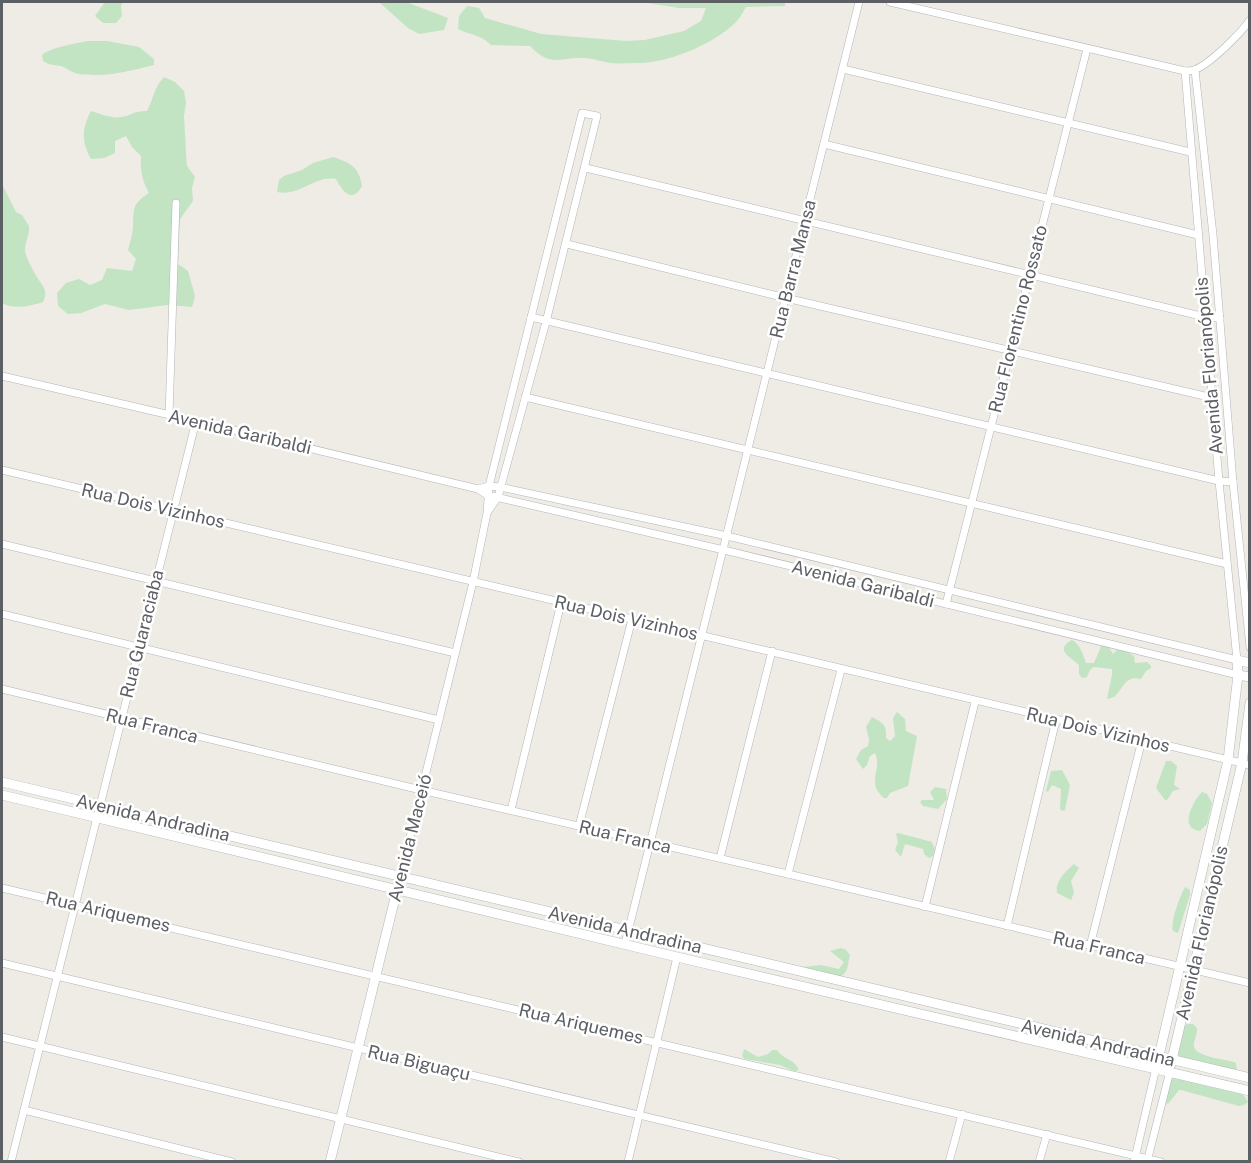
<svg xmlns="http://www.w3.org/2000/svg" width="1251" height="1163" font-family="'Public Sans',sans-serif">
  <rect width="100%" height="100%" fill="#eeece5"/>
  <g fill="#c2e4c3">
    <path d="M 105,2 L 123,2 L 121,6 L 122,16 L 116,23 L 103,23 L 95,16 Z"/>
    <path d="M 379,2 L 406,2 L 448,18 L 444,30 L 419,34 L 408,28 Z"/>
    <path d="M 641,2 L 785,2 L 785,6 L 746,7 C 743,12 740,18 736,22 C 713,45 666,64 635,63 C 627,63 619,64 611,63 C 602,62 593,58 584,58 C 558,57 551,68 530,46 L 491,45 C 480,34 472,36 458,29 L 459,16 L 467,6 L 479,8 L 485,18 L 541,34 L 626,41 L 645,40 L 684,31 L 701,21 L 706,8 L 679,8 Z"/>
    <path d="M 88,41 L 107,41 L 139,47 L 154,59 L 154,65 C 125,72 108,77 79,74 C 72,73 67,68 61,66 C 54,65 49,65 43,61 L 42,55 C 49,48 77,43 88,41 Z"/>
    <path d="M 164,77 L 175,82 L 184,91 L 186,103 L 184,116 L 186,153 L 187,166 L 195,177 L 192,188 L 193,201 L 180,219 L 178,264 L 188,271 L 195,296 L 192,307 L 167,305 L 129,310 L 105,304 L 81,313 L 68,314 L 58,306 L 57,293 L 66,283 L 79,279 L 90,285 L 102,280 L 107,268 L 132,271 L 136,259 L 128,250 C 130,242 133,234 133,226 C 134,208 132,204 149,193 C 142,180 140,170 141,156 L 132,147 L 126,136 L 115,141 L 115,153 L 104,158 L 91,159 C 81,141 82,128 91,111 C 101,114 112,119 122,117 C 133,115 133,111 147,111 C 154,98 153,89 164,77 Z"/>
    <path d="M 333,157 C 351,163 359,167 362,186 C 352,204 343,192 336,179 C 315,175 299,197 277,192 L 279,180 L 284,176 L 302,170 L 313,163 Z"/>
    <path d="M 2,184 L 16,212 L 22,215 L 29,226 C 30,234 25,241 25,250 C 25,256 31,266 34,272 C 39,283 50,289 43,302 C 31,306 13,310 2,303 Z"/>
    <path d="M 1072,640 C 1080,644 1083,654 1086,663 L 1094,663 L 1102,644 L 1109,647 L 1113,654 L 1118,649 L 1124,650 L 1134,656 L 1135,663 L 1147,662 L 1151,666 L 1151,668 L 1146,671 L 1141,679 C 1125,675 1124,688 1114,697 L 1107,699 L 1112,675 L 1112,669 L 1094,667 L 1090,670 L 1087,677 L 1082,678 L 1079,674 L 1079,665 C 1072,658 1053,650 1072,640 Z"/>
    <path d="M 897,712 L 905,719 L 906,731 L 917,736 L 908,786 L 890,793 L 887,798 L 884,798 C 865,782 883,770 875,753 L 870,756 L 867,765 L 863,769 L 856,759 L 861,750 L 868,746 L 869,739 L 866,727 L 872,717 C 883,723 887,725 886,738 L 890,741 L 895,736 L 893,718 Z"/>
    <path d="M 1166,761 L 1171,761 L 1177,766 L 1174,785 L 1180,789 L 1173,791 L 1167,800 L 1165,800 L 1156,788 Z"/>
    <path d="M 1062,770 L 1070,785 L 1065,810 L 1062,811 L 1060,809 L 1061,789 L 1052,785 L 1048,792 L 1046,791 L 1051,771 Z"/>
    <path d="M 935,787 L 946,789 L 947,799 L 938,809 L 923,806 L 920,802 L 922,800 L 934,800 L 930,792 Z"/>
    <path d="M 1202,792 L 1207,794 L 1212,803 L 1207,824 L 1200,831 C 1178,829 1193,801 1202,792 Z"/>
    <path d="M 898,833 L 932,842 L 935,850 L 933,856 L 929,858 L 924,854 L 923,849 L 905,844 L 901,857 L 895,850 L 898,842 L 896,834 Z"/>
    <path d="M 1074,864 L 1079,868 L 1071,881 L 1074,893 L 1071,900 L 1057,893 C 1055,881 1066,871 1074,864 Z"/>
    <path d="M 1185,887 L 1190,890 L 1190,895 L 1178,933 L 1173,931 C 1170,922 1180,896 1185,887 Z"/>
    <path d="M 841,948 L 846,950 L 850,955 C 847,966 849,974 837,978 L 805,971 L 802,967 L 821,965 L 839,969 L 844,962 L 830,951 Z"/>
    <path d="M 1188,1024 L 1193,1024 L 1197,1028 C 1198,1034 1193,1041 1194,1047 C 1197,1057 1224,1059 1234,1062 L 1236,1063 L 1237,1071 L 1180,1058 L 1178,1053 L 1182,1026 Z"/>
    <path d="M 744,1049 L 758,1057 L 768,1054 L 772,1050 L 777,1050 C 783,1060 795,1059 799,1070 L 794,1071 L 780,1065 L 745,1059 L 742,1056 Z"/>
    <path d="M 1174,1077 L 1242,1093 L 1248,1102 L 1244,1105 L 1239,1106 L 1181,1090 L 1179,1090 L 1168,1104 L 1166,1103 C 1165,1092 1168,1084 1174,1077 Z"/>
  </g>
  <g fill="none" stroke-linecap="round" stroke-linejoin="round">
    <defs>
      <g id="street">
        <path d="M 890,2 L 1185,71 C 1188,71 1191,71 1194,70 C 1209,65 1241,33 1250,20"/>
        <path d="M 843,69 L 1190,152"/>
        <path d="M 1195,70 L 1213,235 L 1233,482 L 1250,647"/>
        <path d="M 824,144 L 1198,235"/>
        <path d="M 586,168 L 1205,317 L 1220,318"/>
        <path d="M 567,244 L 786,298 L 1213,398"/>
        <path d="M 531,317 L 1219,481 L 1233,482"/>
        <path d="M 2,376 L 196,421 L 478,489 L 487,495 L 724,550 L 1238,675"/>
        <path d="M 525,397 L 1227,564"/>
        <path d="M 169,415 L 176,203"/>
        <path d="M 2,470 L 1250,765"/>
        <path d="M 478,489 L 489,486 L 500,487 L 727,536 L 1237,660 L 1219,481 L 1185,71"/>
        <path d="M 2,544 L 455,653"/>
        <path d="M 946,604 L 1087,49"/>
        <path d="M 2,614 L 439,720"/>
        <path d="M 2,689 L 421,790 L 788,874 L 1250,983"/>
        <path d="M 511,810 L 561,603"/>
        <path d="M 579,826 L 632,619"/>
        <path d="M 720,858 L 772,651"/>
        <path d="M 788,874 L 841,670"/>
        <path d="M 400,878 L 473,582 L 487,513 L 489,486 L 582,113 L 597,116 L 546,322 L 498,497 L 487,513"/>
        <path d="M 2,888 L 1161,1162"/>
        <path d="M 925,907 L 975,702"/>
        <path d="M 1007,926 L 1056,720"/>
        <path d="M 625,944 L 859,2"/>
        <path d="M 1090,946 L 1142,740"/>
        <path d="M 2,963 L 836,1162"/>
        <path d="M 2,1037 L 519,1162"/>
        <path d="M 24,1110 L 232,1162"/>
        <path d="M 11,1162 L 196,421"/>
        <path d="M 628,1162 L 677,957"/>
        <path d="M 949,1162 L 962,1114"/>
        <path d="M 1039,1162 L 1047,1134"/>
        <path d="M 1134,1162 L 1156,1068"/>
        <path d="M 1147,1162 L 1170,1071"/>
      </g>
      <g id="secondary">
        <path d="M 1238,675 L 1250,677"/>
        <path d="M 2,782 C 418,880 833,981 1250,1078"/>
        <path d="M 2,795 L 677,957 L 1250,1091"/>
        <path d="M 1158,1060 L 1228,760 L 1238,675 L 1237,660 L 1250,663"/>
        <path d="M 1171,1064 L 1242,763 L 1250,703"/>
        <path d="M 330,1162 L 398,886"/>
      </g>
    </defs>
    <use href="#street" stroke="#b2b5b9" stroke-width="8"/>
    <use href="#secondary" stroke="#b3b7bb" stroke-width="10"/>
    <use href="#street" stroke="#fff" stroke-width="7"/>
    <use href="#secondary" stroke="#fff" stroke-width="9"/>
  </g>
  <g text-anchor="middle" stroke-width="5" stroke-linejoin="round" paint-order="stroke">
    <g font-size="18" fill="#5c6064" stroke="#fff">
      <text transform="translate(793 269) rotate(-76)" y="6">Rua Barra Mansa</text>
      <text transform="translate(1018 319) rotate(-76)" y="6">Rua Florentino Rossato</text>
      <text transform="translate(1209 366) rotate(-95)" y="6">Avenida Florianópolis</text>
      <text transform="translate(240 432) rotate(13)" y="6">Avenida Garibaldi</text>
      <text transform="translate(153 506) rotate(13)" y="6">Rua Dois Vizinhos</text>
      <text transform="translate(863 584) rotate(14)" y="6">Avenida Garibaldi</text>
      <text transform="translate(626 618) rotate(13)" y="6">Rua Dois Vizinhos</text>
      <text transform="translate(142 634) rotate(-76)" y="6">Rua Guaraciaba</text>
      <text transform="translate(152 726) rotate(14)" y="6">Rua Franca</text>
      <text transform="translate(1098 730) rotate(13)" y="6">Rua Dois Vizinhos</text>
      <text transform="translate(153 818) rotate(13)" y="6">Avenida Andradina</text>
      <text transform="translate(625 837) rotate(13)" y="6">Rua Franca</text>
      <text transform="translate(410 838) rotate(-76)" y="6">Avenida Maceió</text>
      <text transform="translate(108 912) rotate(13)" y="6">Rua Ariquemes</text>
      <text transform="translate(625 930) rotate(13)" y="6">Avenida Andradina</text>
      <text transform="translate(1202 933) rotate(-77)" y="6">Avenida Florianópolis</text>
      <text transform="translate(1099 948) rotate(13)" y="6">Rua Franca</text>
      <text transform="translate(581 1024) rotate(13)" y="6">Rua Ariquemes</text>
      <text transform="translate(1098 1043) rotate(13)" y="6">Avenida Andradina</text>
      <text transform="translate(419 1063) rotate(13)" y="6">Rua Biguaçu</text>
    </g>
  </g>
  <rect width="1251" height="1163" fill="none" stroke="#5c6064" stroke-width="6"/>
</svg>
